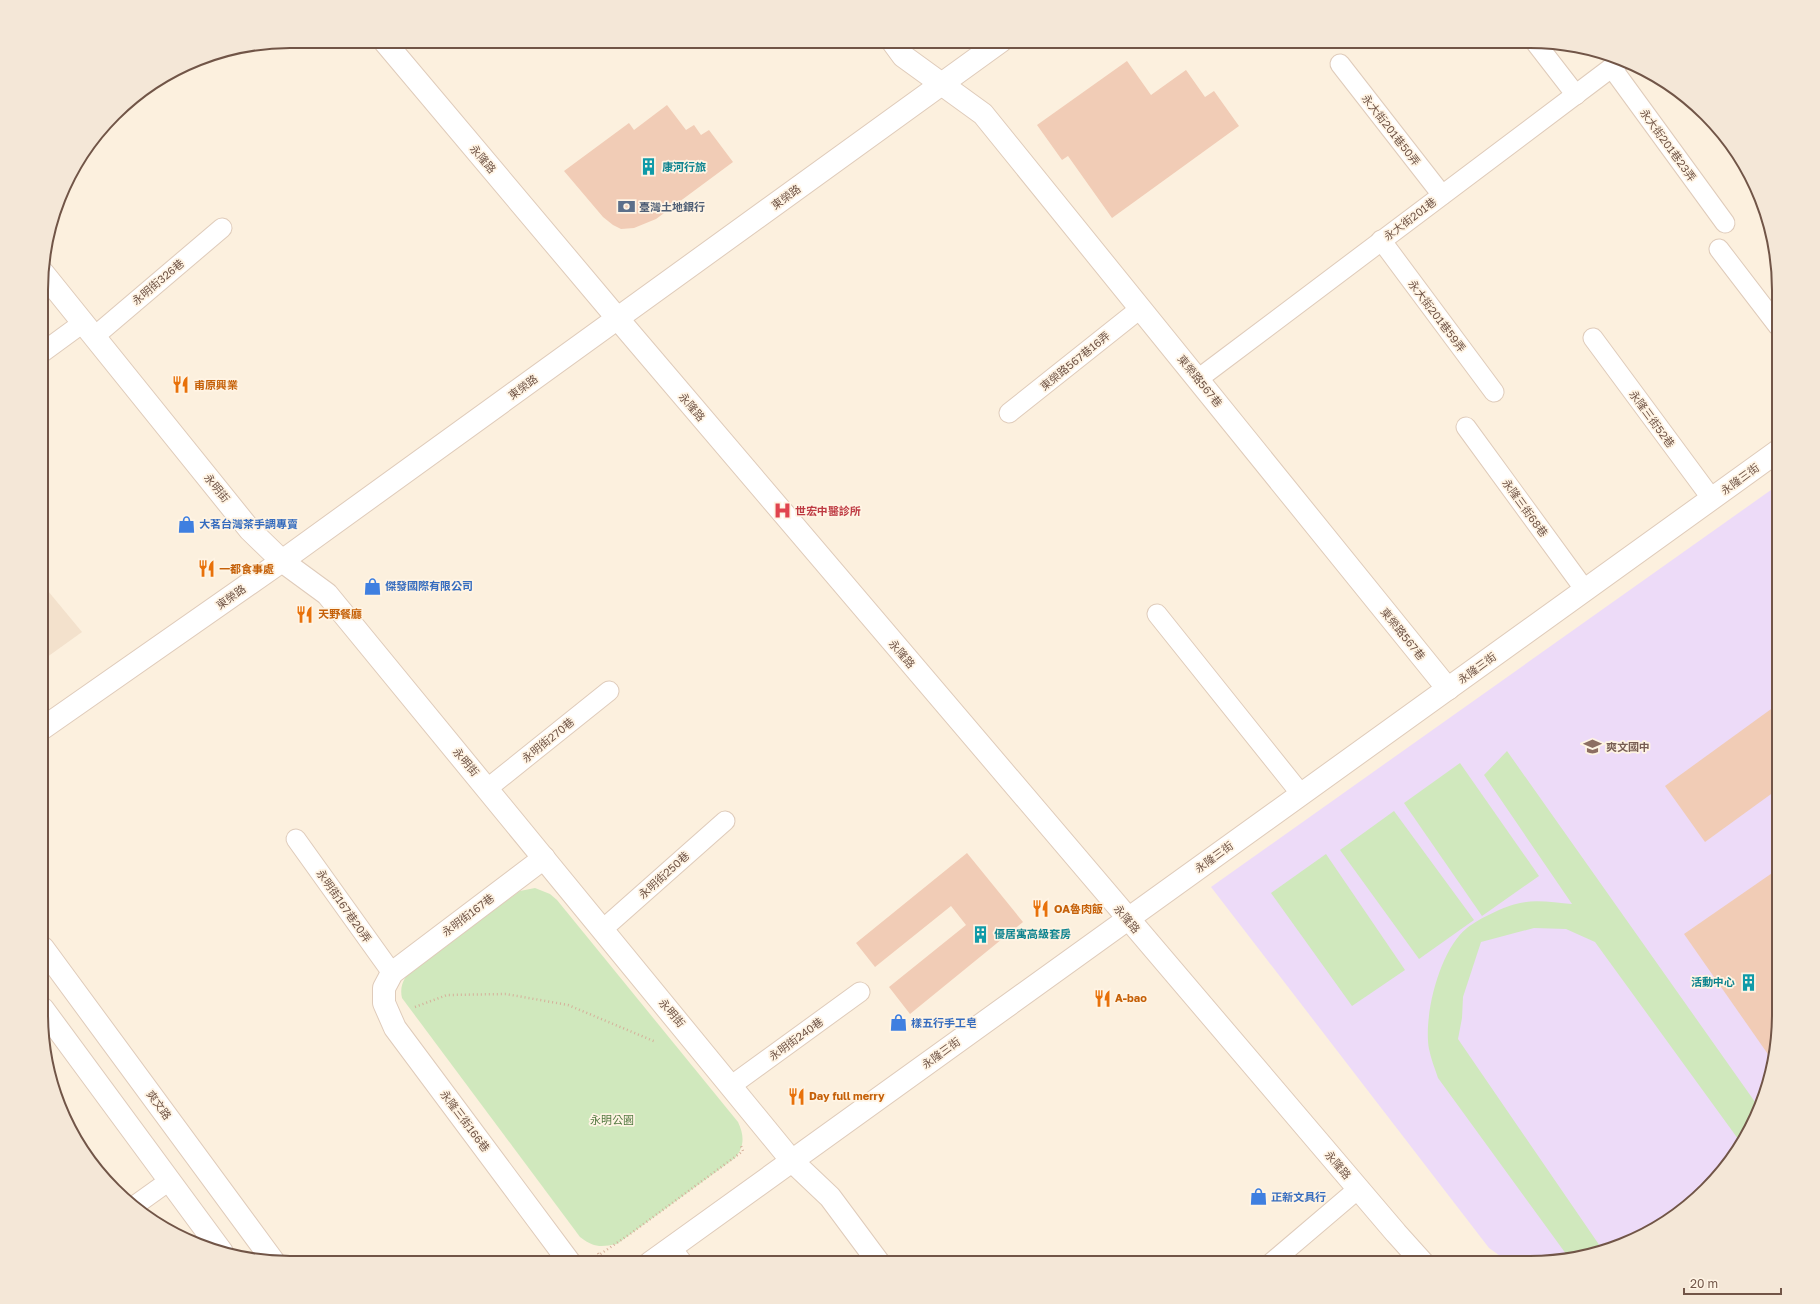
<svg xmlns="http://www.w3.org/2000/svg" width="1820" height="1304" font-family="'Golos Text','Noto Sans TC',sans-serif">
  <rect width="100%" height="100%" fill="#fcf0de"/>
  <path fill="#f3e1cc" d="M 43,585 L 82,632 L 43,660 Z"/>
  <path fill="#eddbf8" d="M 1778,485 L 1778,1030 L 1760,1109 L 1727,1166 L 1682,1211 L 1641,1237 L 1595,1255 L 1531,1263 L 1510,1263 L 1489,1248 L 1211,887 Z"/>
  <g fill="#d0e8bd">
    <path d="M 1507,751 L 1760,1109 L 1741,1143 L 1595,942 L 1566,929 L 1534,928 L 1481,942 L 1463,997 L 1462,1018 L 1458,1039 L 1602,1249 L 1606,1250 L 1595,1255 L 1569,1258 L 1438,1078 C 1435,1069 1431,1059 1429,1049 C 1423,1016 1440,949 1467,928 C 1480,918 1505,906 1520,903 C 1537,899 1555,903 1572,904 L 1484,775 Z"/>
    <path d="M 1460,763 L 1539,876 L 1482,916 L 1404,803 Z"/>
    <path d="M 1394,811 L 1474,920 L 1419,959 L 1340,850 Z"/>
    <path d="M 1326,854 L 1405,970 L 1352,1006 L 1271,893 Z"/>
    <path d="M 535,888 L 550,894 L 557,900 L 738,1122 C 744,1135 745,1146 735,1158 L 617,1244 C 601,1247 594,1248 580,1237 L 402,998 C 399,985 405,977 413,967 L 520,891 Z"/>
  </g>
  <g fill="#f1ccb6">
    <path d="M 1127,61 L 1151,95 L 1186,70 L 1205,97 L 1214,91 L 1239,126 L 1112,218 L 1068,156 L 1062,160 L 1037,125 Z"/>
    <path d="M 667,105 L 686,130 L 694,125 L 701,135 L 709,130 L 733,162 L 656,219 L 634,228 L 621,229 L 613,225 L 603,217 L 564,171 L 629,123 L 634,130 Z"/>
    <path d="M 1778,704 L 1778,789 L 1705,842 L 1665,786 Z"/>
    <path d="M 967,853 L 1023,922 L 910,1014 L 889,987 L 966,925 L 951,906 L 875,967 L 856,943 Z"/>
    <path d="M 1778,869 L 1778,1030 L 1772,1060 L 1684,934 Z"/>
  </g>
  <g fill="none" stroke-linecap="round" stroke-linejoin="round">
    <defs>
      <g id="lane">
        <path d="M 1535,42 L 1576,95"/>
        <path d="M 1340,64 L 1442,195"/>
        <path d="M 1612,68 L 1725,223"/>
        <path d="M 1381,240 L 1494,392"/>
        <path d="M 1719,249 L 1778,326"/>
        <path d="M 95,336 L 222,228"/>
        <path d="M 1593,338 L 1712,499"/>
        <path d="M 43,352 L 84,322"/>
        <path d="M 1198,379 L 1623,59"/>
        <path d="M 1009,413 L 1141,308"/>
        <path d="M 1466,427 L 1585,590"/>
        <path d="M 1157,614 L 1301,794"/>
        <path d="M 488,788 L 609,691"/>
        <path d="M 296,839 L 392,973"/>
        <path d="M 603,929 L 725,821"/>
        <path d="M 732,1085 L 860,992"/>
        <path d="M 134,1206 L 169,1181"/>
        <path d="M 671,1247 L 683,1263"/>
        <path d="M 1271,1263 L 1358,1189"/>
      </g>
      <g id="street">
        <path d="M 384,41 L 618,319 L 1396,1233 L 1423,1263"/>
        <path d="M 892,41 L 903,56 L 983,114 L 1448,689"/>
        <path d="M 43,273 L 250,530 L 282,561 L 327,594 L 792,1161 L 830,1197 L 879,1263"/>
        <path d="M 43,728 L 282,561 L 1001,41"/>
        <path d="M 544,858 L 392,973 L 384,988 L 384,1003 L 395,1028 L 570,1263"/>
        <path d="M 43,948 L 274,1262"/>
        <path d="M 43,1009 L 222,1252"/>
        <path d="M 650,1263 L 1778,451"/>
      </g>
    </defs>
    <use href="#lane" stroke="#dfcbba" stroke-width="21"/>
    <use href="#street" stroke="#dfcbba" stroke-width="24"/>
    <g stroke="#d5b09a" stroke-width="2.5" stroke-dasharray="1 3" stroke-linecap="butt">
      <path d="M 415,1007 L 447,995 L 506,994 L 568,1005 L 656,1042"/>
      <path d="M 598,1253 L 599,1255 L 630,1234 L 743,1151 L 741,1146"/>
    </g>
    <use href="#lane" stroke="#fff" stroke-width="19"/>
    <use href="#street" stroke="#fff" stroke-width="22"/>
  </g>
  <defs>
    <symbol id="building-bare" viewBox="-9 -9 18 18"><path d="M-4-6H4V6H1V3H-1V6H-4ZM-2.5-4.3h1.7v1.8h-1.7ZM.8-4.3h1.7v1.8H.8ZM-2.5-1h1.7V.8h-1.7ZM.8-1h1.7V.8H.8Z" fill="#0f9aa8" stroke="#fff4e4" stroke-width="2.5" paint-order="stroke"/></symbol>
    <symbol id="bank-bare" viewBox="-9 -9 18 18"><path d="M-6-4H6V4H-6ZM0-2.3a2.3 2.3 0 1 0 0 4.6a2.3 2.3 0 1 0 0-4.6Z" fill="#5c6f8a" stroke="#fff4e4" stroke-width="2.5" paint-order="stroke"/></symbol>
    <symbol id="restaurant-bare" viewBox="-9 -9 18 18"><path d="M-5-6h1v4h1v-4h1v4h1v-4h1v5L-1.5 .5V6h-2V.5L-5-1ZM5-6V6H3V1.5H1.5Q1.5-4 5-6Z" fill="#e8710a" stroke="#fff4e4" stroke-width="2.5" paint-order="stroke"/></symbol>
    <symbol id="hospital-bare" viewBox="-9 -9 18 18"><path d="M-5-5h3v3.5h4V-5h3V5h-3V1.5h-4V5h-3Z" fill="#e0444e" stroke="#fff4e4" stroke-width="2.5" paint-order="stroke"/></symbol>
    <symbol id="shop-bare" viewBox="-9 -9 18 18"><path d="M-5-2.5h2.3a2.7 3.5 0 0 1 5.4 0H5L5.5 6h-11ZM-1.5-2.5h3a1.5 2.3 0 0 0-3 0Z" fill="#3f7fe0" stroke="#fff4e4" stroke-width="2.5" paint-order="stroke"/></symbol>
    <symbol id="school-bare" viewBox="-9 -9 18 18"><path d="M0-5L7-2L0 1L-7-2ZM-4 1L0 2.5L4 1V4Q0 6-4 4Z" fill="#8d6e63" stroke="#fff4e4" stroke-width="2.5" paint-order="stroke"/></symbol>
  </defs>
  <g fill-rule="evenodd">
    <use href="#building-bare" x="636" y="154" width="25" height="25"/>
    <use href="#bank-bare" x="614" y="194" width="25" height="25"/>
    <use href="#restaurant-bare" x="168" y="372" width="25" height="25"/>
    <use href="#hospital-bare" x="770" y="498" width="25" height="25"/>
    <use href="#shop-bare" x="174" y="512" width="25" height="25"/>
    <use href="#restaurant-bare" x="194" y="556" width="25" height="25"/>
    <use href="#shop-bare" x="360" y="574" width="25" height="25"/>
    <use href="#restaurant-bare" x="292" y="602" width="25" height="25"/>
    <use href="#school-bare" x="1580" y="734" width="25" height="25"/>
    <use href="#restaurant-bare" x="1028" y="896" width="25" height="25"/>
    <use href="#building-bare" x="968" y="922" width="25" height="25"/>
    <use href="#building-bare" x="1736" y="970" width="25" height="25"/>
    <use href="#restaurant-bare" x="1090" y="986" width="25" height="25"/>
    <use href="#shop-bare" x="886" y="1010" width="25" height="25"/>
    <use href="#restaurant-bare" x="784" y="1084" width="25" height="25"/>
    <use href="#shop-bare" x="1246" y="1184" width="25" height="25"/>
  </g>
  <g text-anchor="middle" stroke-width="3.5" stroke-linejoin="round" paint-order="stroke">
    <g font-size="11" fill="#715547" stroke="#fff4e4">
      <text transform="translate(1391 130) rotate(52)" y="4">永大街201巷50弄</text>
      <text transform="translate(1668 145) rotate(54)" y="4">永大街201巷23弄</text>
      <text transform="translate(483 159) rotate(50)" y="4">永隆路</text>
      <text transform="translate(786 197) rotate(-36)" y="4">東榮路</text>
      <text transform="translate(1410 219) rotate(-37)" y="4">永大街201巷</text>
      <text transform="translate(158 282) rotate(-40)" y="4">永明街326巷</text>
      <text transform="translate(1437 316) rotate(53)" y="4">永大街201巷59弄</text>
      <text transform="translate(1075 361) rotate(-39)" y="4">東榮路567巷16弄</text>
      <text transform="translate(1200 381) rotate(51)" y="4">東榮路567巷</text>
      <text transform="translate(523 387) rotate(-36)" y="4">東榮路</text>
      <text transform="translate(692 407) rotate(50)" y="4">永隆路</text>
      <text transform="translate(1652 419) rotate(54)" y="4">永隆三街52巷</text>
      <text transform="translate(1740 479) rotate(-36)" y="4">永隆三街</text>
      <text transform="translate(217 488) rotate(51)" y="4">永明街</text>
      <text transform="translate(1525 508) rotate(54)" y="4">永隆三街68巷</text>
      <text transform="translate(231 597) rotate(-35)" y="4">東榮路</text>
      <text transform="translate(1403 634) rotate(51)" y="4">東榮路567巷</text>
      <text transform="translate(902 654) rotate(50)" y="4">永隆路</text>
      <text transform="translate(1477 668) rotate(-36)" y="4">永隆三街</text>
      <text transform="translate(548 740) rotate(-39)" y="4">永明街270巷</text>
      <text transform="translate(466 762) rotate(50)" y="4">永明街</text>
      <text transform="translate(1214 857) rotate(-36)" y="4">永隆三街</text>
      <text transform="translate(664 875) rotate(-42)" y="4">永明街250巷</text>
      <text transform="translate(344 906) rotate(55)" y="4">永明街167巷20弄</text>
      <text transform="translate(468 915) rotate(-37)" y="4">永明街167巷</text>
      <text transform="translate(1127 919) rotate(50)" y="4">永隆路</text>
      <text transform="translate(672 1013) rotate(50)" y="4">永明街</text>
      <text transform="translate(796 1039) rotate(-36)" y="4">永明街240巷</text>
      <text transform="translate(941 1053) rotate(-36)" y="4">永隆三街</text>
      <text transform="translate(159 1105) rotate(54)" y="4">爽文路</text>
      <text transform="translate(465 1121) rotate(53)" y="4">永隆三街166巷</text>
      <text transform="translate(1338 1165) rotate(50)" y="4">永隆路</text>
    </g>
    <g font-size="11" font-weight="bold" fill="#0d838f" stroke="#fff4e4" text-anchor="start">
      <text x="662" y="171">康河行旅</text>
      <text x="994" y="938">優居寓高級套房</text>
      <text x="1735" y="986" text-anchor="end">活動中心</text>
    </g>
    <g font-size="11" font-weight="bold" fill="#4e5e75" stroke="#fff4e4" text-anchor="start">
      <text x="639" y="211">臺灣土地銀行</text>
    </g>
    <g font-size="11" font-weight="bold" fill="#c56008" stroke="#fff4e4" text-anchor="start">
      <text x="194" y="389">甫原興業</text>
      <text x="219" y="573">一都食事處</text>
      <text x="318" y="618">天野餐廳</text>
      <text x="1054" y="913">OA魯肉飯</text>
      <text x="1115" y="1002">A-bao</text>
      <text x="809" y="1100">Day full merry</text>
    </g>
    <g font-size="11" font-weight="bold" fill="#be3a42" stroke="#fff4e4" text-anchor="start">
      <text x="795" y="515">世宏中醫診所</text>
    </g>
    <g font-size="11" font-weight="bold" fill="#366cbe" stroke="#fff4e4" text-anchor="start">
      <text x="199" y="528">大茗台灣茶手調專賣</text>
      <text x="385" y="590">傑發國際有限公司</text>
      <text x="911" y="1027">樣五行手工皂</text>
      <text x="1271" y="1201">正新文具行</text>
    </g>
    <g font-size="11" font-weight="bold" fill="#785e54" stroke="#fff4e4" text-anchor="start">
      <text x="1606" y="751">爽文國中</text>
    </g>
    <g font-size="11" fill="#51783f" stroke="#fff4e4">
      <text x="612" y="1124">永明公園</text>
    </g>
  </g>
  <path d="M0 0H1820V1304H0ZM290 48H1530A242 242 0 0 1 1772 290V1014A242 242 0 0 1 1530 1256H290A242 242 0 0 1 48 1014V290A242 242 0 0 1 290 48Z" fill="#f4e7d7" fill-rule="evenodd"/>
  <path fill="none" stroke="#715547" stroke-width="2" d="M290 48H1530A242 242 0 0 1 1772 290V1014A242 242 0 0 1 1530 1256H290A242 242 0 0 1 48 1014V290A242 242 0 0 1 290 48Z"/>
  <path d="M1684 1288v6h97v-6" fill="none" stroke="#715547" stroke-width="2"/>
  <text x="1690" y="1288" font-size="12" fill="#715547" stroke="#fff4e4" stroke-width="3" paint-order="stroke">20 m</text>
</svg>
